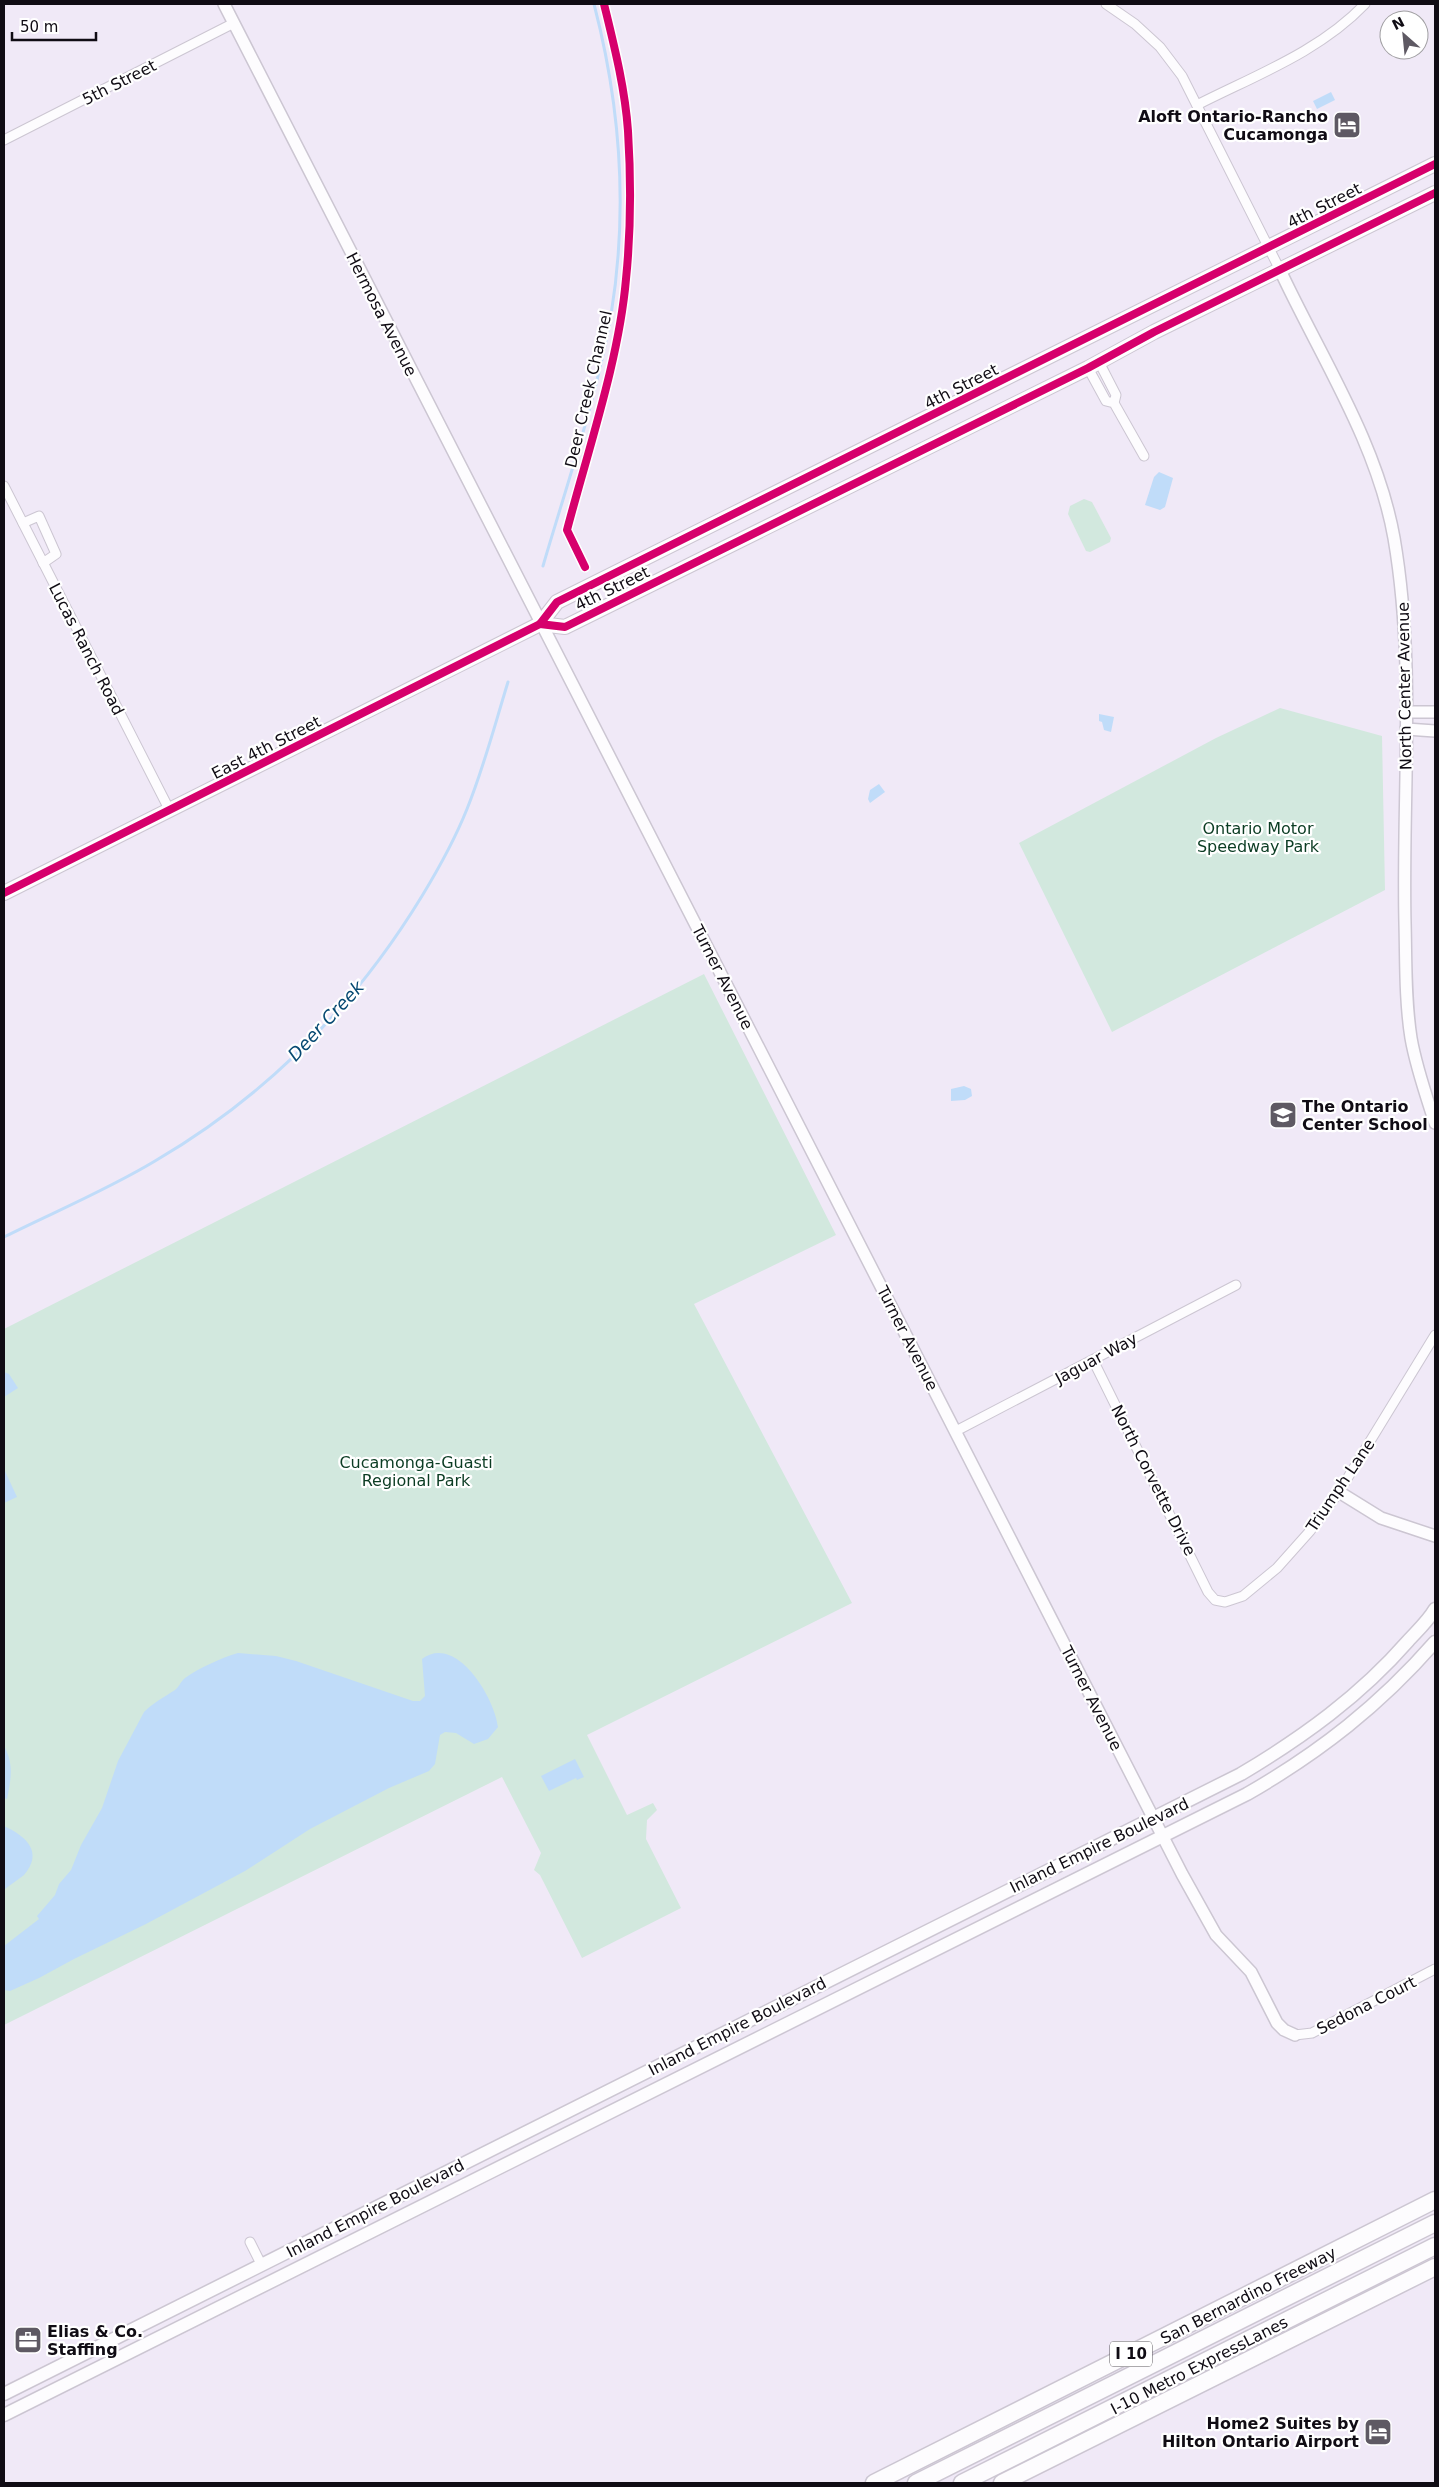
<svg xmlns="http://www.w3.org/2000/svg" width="1439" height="2487" font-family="'DejaVu Sans',sans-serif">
  <rect width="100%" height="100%" fill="#f0e9f7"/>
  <g fill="#d2e8de">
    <path d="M 1084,499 L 1092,502 L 1111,538 L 1110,542 L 1090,552 L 1086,551 L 1068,514 L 1070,506 Z"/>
    <path d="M 1280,708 L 1382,736 L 1385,890 L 1112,1032 L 1019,843 L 1216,738 Z"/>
    <path d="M 704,974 L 836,1235 L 694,1304 L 852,1603 L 587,1735 L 627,1815 L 653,1803 L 657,1810 L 647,1820 L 646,1839 L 681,1908 L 582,1958 L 540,1875 L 534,1870 L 541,1853 L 502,1777 L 4,2025 L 4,1329 Z"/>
  </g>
  <g fill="#c0dcf9">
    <path d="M 1331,92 L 1335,100 L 1317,109 L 1313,101 Z"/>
    <path d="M 1159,472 L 1173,478 L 1165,507 L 1160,510 L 1145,505 L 1154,477 Z"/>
    <path d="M 1099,714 L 1114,717 L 1111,732 L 1104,730 L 1102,722 L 1099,721 Z"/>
    <path d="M 879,784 L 885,792 L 870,803 L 868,799 L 870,790 Z"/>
    <path d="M 964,1086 L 971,1089 L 972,1096 L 965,1100 L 951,1101 L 951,1089 Z"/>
    <path d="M 4,1372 L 9,1374 L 18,1388 L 4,1397 Z"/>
    <path d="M 4,1469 L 17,1497 L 4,1503 Z"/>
    <path d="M 238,1653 L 276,1656 L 296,1661 L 413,1701 L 420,1701 L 425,1696 L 422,1659 C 456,1633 495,1698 498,1727 L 488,1739 L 474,1744 L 456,1733 L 445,1732 L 440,1735 L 435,1764 L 429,1771 L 389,1788 L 310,1829 L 245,1871 L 146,1924 L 74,1959 L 39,1978 L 10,1991 L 4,1990 L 4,1946 L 39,1919 L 37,1916 L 55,1895 L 59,1884 L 71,1870 L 81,1845 L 102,1808 L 118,1761 L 144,1712 C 153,1703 164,1697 175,1690 C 179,1687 181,1681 185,1678 C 199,1668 221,1658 238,1653 Z"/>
    <path d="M 4,1746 C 14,1764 11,1779 7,1799 L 4,1798 Z"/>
    <path d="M 575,1759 L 584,1777 L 577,1780 L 576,1778 L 549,1791 L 541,1776 Z"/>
    <path d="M 4,1826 C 26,1836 44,1852 24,1875 C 18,1880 11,1884 5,1889 L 4,1897 Z"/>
  </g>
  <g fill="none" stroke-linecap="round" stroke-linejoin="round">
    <g stroke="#c0dcf9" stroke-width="3">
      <path d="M 543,566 C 567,484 596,400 611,315 C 628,211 620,104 594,4"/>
      <path d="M 4,1237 C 54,1212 107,1190 155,1161 C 266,1096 355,1006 422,896 C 439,868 455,839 467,809 C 484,767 495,724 508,682"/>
    </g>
    <defs>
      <g id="minor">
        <path d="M 1106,4 L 1135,24 L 1160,47 L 1182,76 L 1280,270"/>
        <path d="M 1197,105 C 1256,75 1319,52 1365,4"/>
        <path d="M 4,140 L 234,23"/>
        <path d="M 1099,362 L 1116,395 L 1114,403"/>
        <path d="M 1088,368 L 1106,401 L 1114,403 L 1144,456"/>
        <path d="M 4,486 L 170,811"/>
        <path d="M 23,523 L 39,516 L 56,554 L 43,563"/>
        <path d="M 1093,1360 L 1208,1592 L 1215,1600 L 1225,1602 L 1243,1596 L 1277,1568 L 1310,1531 L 1339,1492 L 1435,1335"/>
        <path d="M 956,1431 L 1236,1285"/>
        <path d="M 1295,2035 L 1312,2033 L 1435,1969"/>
        <path d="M 250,2242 L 261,2264"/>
      </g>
      <g id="tertiary">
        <path d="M 224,4 L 1182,1874 L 1216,1935 L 1251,1972 L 1277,2023 L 1284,2030 L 1295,2035"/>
        <path d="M 1280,270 C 1320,356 1377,442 1394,538 C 1416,665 1402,795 1405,923 C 1406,961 1405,1000 1411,1038 C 1416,1067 1426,1095 1435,1123"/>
        <path d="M 1407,712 L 1435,712"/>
        <path d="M 1406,729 L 1435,731"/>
        <path d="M 1339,1492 L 1381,1518 L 1435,1536"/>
      </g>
      <g id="secondary">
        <path d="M 4,2394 L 1241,1774 C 1303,1737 1360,1696 1408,1641 C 1417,1631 1428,1621 1435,1609"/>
        <path d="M 4,2415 L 1247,1794 C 1320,1752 1380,1705 1435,1642"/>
      </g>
      <g id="primary">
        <path d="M 540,624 L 565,627 L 1088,368 L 1154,332 L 1435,193"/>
        <path d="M 4,893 L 540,624 L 557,602 L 1435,164"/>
      </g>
      <g id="motorway">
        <path d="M 874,2483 L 1435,2200"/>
        <path d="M 916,2483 L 1435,2223"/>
        <path d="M 962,2483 L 1435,2246"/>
        <path d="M 1002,2483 L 1435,2267"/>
      </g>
    </defs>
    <use href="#minor" stroke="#ccc6d2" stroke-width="11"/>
    <use href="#tertiary" stroke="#ccc6d2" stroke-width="14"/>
    <use href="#secondary" stroke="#ccc6d2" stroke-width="15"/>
    <use href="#primary" stroke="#ccc6d2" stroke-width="16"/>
    <use href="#motorway" stroke="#ccc6d2" stroke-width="19"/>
    <use href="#minor" stroke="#fdfcfe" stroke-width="9"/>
    <use href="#tertiary" stroke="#fdfcfe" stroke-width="11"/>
    <use href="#secondary" stroke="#fdfcfe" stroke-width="12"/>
    <use href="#primary" stroke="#fdfcfe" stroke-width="14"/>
    <use href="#motorway" stroke="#fdfcfe" stroke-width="16"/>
    <defs>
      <g id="cycleway">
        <path d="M 585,567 L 567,530 C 588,450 619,360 626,279 C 631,230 631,179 628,131 C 625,88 614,45 604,4"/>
        <path d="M 540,624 L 565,627 L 1088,368 L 1154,332 L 1435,193"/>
        <path d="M 4,893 L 540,624 L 557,602 L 1435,164"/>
      </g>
    </defs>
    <use href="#cycleway" stroke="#fff" stroke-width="11"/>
    <use href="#cycleway" stroke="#d6006c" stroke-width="8"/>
  </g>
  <defs>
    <symbol id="hotel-square" viewBox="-11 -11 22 22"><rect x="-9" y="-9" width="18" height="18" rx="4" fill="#5e5963" stroke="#fff"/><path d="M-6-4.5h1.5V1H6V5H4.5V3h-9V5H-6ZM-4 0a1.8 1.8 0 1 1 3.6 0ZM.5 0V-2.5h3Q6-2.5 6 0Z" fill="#fff"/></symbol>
    <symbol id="school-square" viewBox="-11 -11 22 22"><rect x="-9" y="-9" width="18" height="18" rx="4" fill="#5e5963" stroke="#fff"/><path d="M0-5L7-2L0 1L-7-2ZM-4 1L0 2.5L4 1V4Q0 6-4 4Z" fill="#fff"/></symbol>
    <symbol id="office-square" viewBox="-11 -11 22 22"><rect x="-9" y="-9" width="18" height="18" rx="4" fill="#5e5963" stroke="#fff"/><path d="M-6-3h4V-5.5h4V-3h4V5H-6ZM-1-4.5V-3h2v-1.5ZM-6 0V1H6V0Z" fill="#fff"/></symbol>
  </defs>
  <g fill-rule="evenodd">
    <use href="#hotel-square" x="1331" y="109" width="32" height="32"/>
    <use href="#school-square" x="1267" y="1099" width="32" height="32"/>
    <use href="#office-square" x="12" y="2324" width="32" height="32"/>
    <use href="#hotel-square" x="1362" y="2416" width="32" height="32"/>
  </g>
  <g text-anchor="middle" stroke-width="4.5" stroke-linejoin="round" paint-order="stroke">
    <rect fill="#fff" stroke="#58555a" stroke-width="1" x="1110" y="2341.5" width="42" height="25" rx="4"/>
    <g font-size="15" font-weight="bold" fill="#100c14">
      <text x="1131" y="2359">I 10</text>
    </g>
    <g font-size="16" fill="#100c14" stroke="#fff">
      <text transform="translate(119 82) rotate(-27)" y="6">5th Street</text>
      <text transform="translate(1324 205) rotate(-27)" y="6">4th Street</text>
      <text transform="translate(382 314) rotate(63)" y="6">Hermosa Avenue</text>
      <text transform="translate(961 386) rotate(-27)" y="6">4th Street</text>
      <text transform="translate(588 389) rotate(-77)" y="6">Deer Creek Channel</text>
      <text transform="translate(612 588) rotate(-26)" y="6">4th Street</text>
      <text transform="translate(87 649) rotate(63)" y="6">Lucas Ranch Road</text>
      <text transform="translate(1404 686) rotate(-91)" y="6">North Center Avenue</text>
      <text transform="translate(266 747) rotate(-27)" y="6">East 4th Street</text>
      <text transform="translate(723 977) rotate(63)" y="6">Turner Avenue</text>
      <text transform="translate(908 1338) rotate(63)" y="6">Turner Avenue</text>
      <text transform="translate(1096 1358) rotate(-28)" y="6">Jaguar Way</text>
      <text transform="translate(1154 1480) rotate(63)" y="6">North Corvette Drive</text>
      <text transform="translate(1340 1485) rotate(-56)" y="6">Triumph Lane</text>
      <text transform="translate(1092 1698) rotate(63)" y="6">Turner Avenue</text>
      <text transform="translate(1099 1845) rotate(-26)" y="6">Inland Empire Boulevard</text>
      <text transform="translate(1366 2005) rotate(-27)" y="6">Sedona Court</text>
      <text transform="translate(737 2026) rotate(-27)" y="6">Inland Empire Boulevard</text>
      <text transform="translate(375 2208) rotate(-27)" y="6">Inland Empire Boulevard</text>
      <text transform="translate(1248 2295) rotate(-27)" y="6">San Bernardino Freeway</text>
      <text transform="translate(1199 2365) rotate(-27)" y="6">I-10 Metro ExpressLanes</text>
    </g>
    <g font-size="16" font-weight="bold" fill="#100c14" stroke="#fff" text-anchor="end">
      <text x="1328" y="122">Aloft Ontario-Rancho<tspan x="1328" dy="18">Cucamonga</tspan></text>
      <text x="1302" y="1112" text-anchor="start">The Ontario<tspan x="1302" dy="18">Center School</tspan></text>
      <text x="47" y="2337" text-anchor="start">Elias &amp; Co.<tspan x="47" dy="18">Staffing</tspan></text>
      <text x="1359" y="2429">Home2 Suites by<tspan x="1359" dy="18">Hilton Ontario Airport</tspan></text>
    </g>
    <g font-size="16" fill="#0b3c23" stroke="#fff">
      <text x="1258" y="834">Ontario Motor<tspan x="1258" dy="18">Speedway Park</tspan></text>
      <text x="416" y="1468">Cucamonga-Guasti<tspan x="416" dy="18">Regional Park</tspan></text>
    </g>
    <g font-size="18" font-style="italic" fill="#064972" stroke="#fff">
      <text transform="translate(326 1021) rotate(-47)" y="6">Deer Creek</text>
    </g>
  </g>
  <rect width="1439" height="2487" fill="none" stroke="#100c14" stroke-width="10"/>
  <g transform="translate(1404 35) rotate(333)"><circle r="24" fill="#ffffff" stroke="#9f9ea1"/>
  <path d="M0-4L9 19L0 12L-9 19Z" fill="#5e5963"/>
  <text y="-8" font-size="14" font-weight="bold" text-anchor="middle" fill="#100c14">N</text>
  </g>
  <path d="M12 32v8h84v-8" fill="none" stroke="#100c14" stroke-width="2.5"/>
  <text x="20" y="32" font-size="15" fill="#100c14" stroke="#ffffff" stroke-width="4" paint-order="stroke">50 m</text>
</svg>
